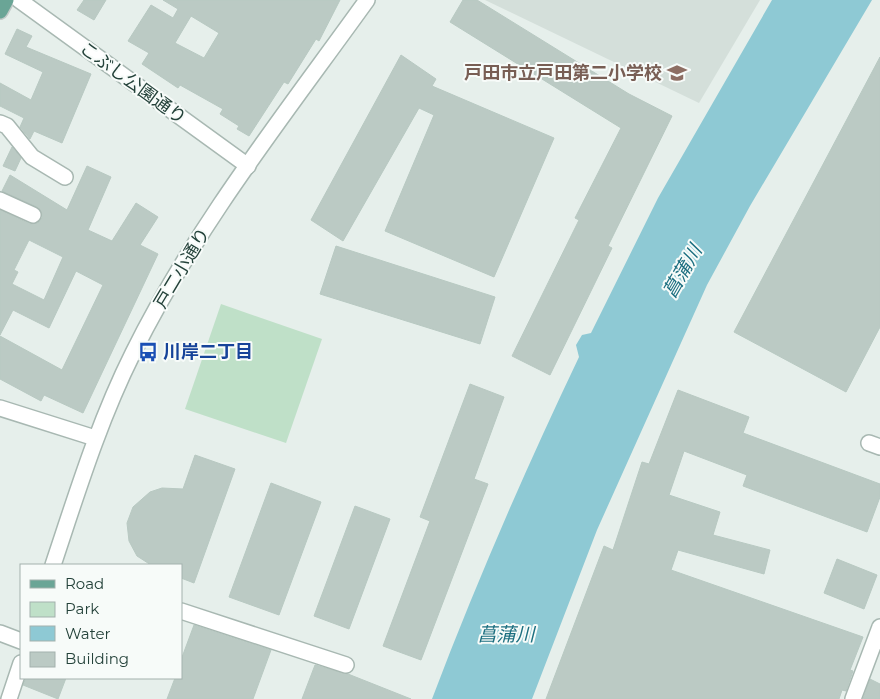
<svg xmlns="http://www.w3.org/2000/svg" width="880" height="699" font-family="Montserrat,'Noto Sans JP',sans-serif">
  <rect width="100%" height="100%" fill="#e6efeb"/>
  <path fill="#d4dfda" d="M 485,0 L 760,0 L 699,103 Z"/>
  <path fill="#bfe0c8" d="M 221,304 L 322,339 L 286,443 L 185,409 Z"/>
  <path fill="#8ec9d4" d="M 772,0 L 872,0 L 750,206 L 707,285 L 597,530 L 532,699 L 432,699 C 476,583 525,470 579,357 L 576,345 L 582,335 L 591,333 L 658,198 Z"/>
  <g fill="#bbcac4" stroke="#b8c9c2" fill-rule="evenodd">
    <path d="M 84,0 L 106,0 L 94,20 L 77,10 Z"/>
    <path d="M 163,0 L 340,0 L 319,41 L 316,39 L 288,84 L 284,82 L 249,136 L 237,129 L 239,126 L 220,114 L 223,109 L 180,85 L 178,88 L 142,64 L 149,53 L 128,41 L 151,5 L 173,18 L 178,9 ZM 191,16 L 219,33 L 204,58 L 175,43 Z"/>
    <path d="M 463,0 L 477,0 L 629,94 L 672,116 L 608,246 L 612,248 L 550,375 L 512,356 L 579,220 L 575,218 L 621,128 L 450,22 Z"/>
    <path d="M 17,29 L 32,36 L 26,47 L 91,74 L 62,143 L 34,131 L 30,139 L 20,127 L 24,118 L 0,106 L 0,83 L 31,100 L 43,72 L 5,54 Z"/>
    <path d="M 401,55 L 436,79 L 432,86 L 554,138 L 494,277 L 385,231 L 434,115 L 419,108 L 343,241 L 311,220 Z"/>
    <path d="M 880,57 L 880,327 L 846,392 L 734,332 Z"/>
    <path d="M 12,147 L 21,158 L 15,171 L 3,166 Z"/>
    <path d="M 87,166 L 111,177 L 88,230 L 112,241 L 136,203 L 158,217 L 140,245 L 158,254 L 83,413 L 44,395 L 41,401 L 0,379 L 0,336 L 62,370 L 103,285 L 76,271 L 49,328 L 13,310 L 0,335 L 0,210 L 30,224 L 38,223 L 42,218 L 42,214 L 37,207 L 2,191 L 10,175 L 67,210 ZM 29,240 L 63,257 L 44,300 L 12,284 L 18,272 L 14,270 Z"/>
    <path d="M 336,246 L 495,297 L 480,344 L 320,294 Z"/>
    <path d="M 470,384 L 504,397 L 474,479 L 488,484 L 421,660 L 383,646 L 430,521 L 420,517 Z"/>
    <path d="M 678,390 L 749,417 L 743,433 L 880,484 L 880,497 L 867,532 L 743,486 L 747,475 L 684,451 L 669,495 L 720,512 L 713,535 L 770,550 L 764,574 L 678,550 L 671,570 L 863,637 L 850,670 L 853,671 L 846,691 L 842,690 L 839,699 L 546,699 L 604,546 L 613,550 L 642,462 L 649,464 Z"/>
    <path d="M 195,455 L 235,469 L 194,583 L 181,578 L 181,565 L 151,565 L 137,556 L 129,541 L 127,523 L 133,507 L 150,492 L 162,488 L 183,489 Z"/>
    <path d="M 271,483 L 321,502 L 279,615 L 229,597 Z"/>
    <path d="M 355,506 L 390,519 L 349,629 L 314,616 Z"/>
    <path d="M 837,559 L 877,575 L 864,609 L 824,593 Z"/>
    <path d="M 194,625 L 271,650 L 253,699 L 167,699 L 175,678 L 181,678 L 181,660 Z"/>
    <path d="M 315,665 L 348,674 L 411,699 L 302,699 Z"/>
    <path d="M 26,678 L 66,678 L 58,699 L 23,685 Z"/>
    <path d="M 870,679 L 880,684 L 880,699 L 863,699 Z"/>
  </g>
  <g fill="none" stroke-linecap="round" stroke-linejoin="round">
    <defs>
      <g id="minor">
        <path d="M 19,0 L 248,166"/>
        <path d="M 0,123 L 7,126 L 32,157 L 65,177"/>
        <path d="M 0,200 L 33,215"/>
        <path d="M 0,408 L 95,438"/>
        <path d="M 869,443 L 880,447"/>
        <path d="M 53,565 C 77,493 99,421 133,353 C 196,226 285,114 367,0"/>
        <path d="M 181,611 L 346,665"/>
        <path d="M 0,633 L 21,641"/>
        <path d="M 9,699 L 21,663"/>
        <path d="M 853,699 L 880,627"/>
      </g>
      <path id="major" d="M 0,11 L 6,0"/>
    </defs>
    <use href="#minor" stroke="#a8b8b2" stroke-width="18"/>
    <use href="#major" stroke="#c2cac8" stroke-width="18"/>
    <use href="#minor" stroke="#fff" stroke-width="15"/>
    <use href="#major" stroke="#6aa596" stroke-width="15"/>
  </g>
  <defs>
    <symbol id="school-bare" viewBox="-9 -9 18 18"><path d="M0-5L7-2L0 1L-7-2ZM-4 1L0 2.5L4 1V4Q0 6-4 4Z" fill="#8d6e63" stroke="#f7fbf9" stroke-width="2.5" paint-order="stroke"/></symbol>
    <symbol id="bus-bare" viewBox="-9 -9 18 18"><path d="M-5-6H5V4H4V6H2V4H-2V6H-4V4H-5ZM-3.5-4V0h7V-4ZM-3.5 1.2v1.5H-2V1.2ZM2 1.2v1.5H3.5V1.2Z" fill="#1a4fb4" stroke="#f7fbf9" stroke-width="2.5" paint-order="stroke"/></symbol>
  </defs>
  <g fill-rule="evenodd">
    <use href="#school-bare" x="663" y="59" width="28" height="28"/>
    <use href="#bus-bare" x="134" y="338" width="28" height="28"/>
  </g>
  <g text-anchor="middle" stroke-width="4" stroke-linejoin="round" paint-order="stroke">
    <g font-size="18" font-weight="bold" fill="#785e54" stroke="#f7fbf9" text-anchor="end">
      <text x="662" y="79">戸田市立戸田第二小学校</text>
    </g>
    <g font-size="18" fill="#24423a" stroke="#f7fbf9">
      <text transform="translate(133 83) rotate(36)" y="6">こぶし公園通り</text>
      <text transform="translate(182 268) rotate(-59)" y="6">戸二小通り</text>
    </g>
    <g font-size="18" font-weight="bold" fill="#164399" stroke="#f7fbf9" text-anchor="start">
      <text x="163" y="358">川岸二丁目</text>
    </g>
    <g font-size="19" font-style="italic" fill="#1c6f80" stroke="#f7fbf9">
      <text transform="translate(682 271) rotate(-60)" y="7">菖蒲川</text>
      <text x="506" y="641">菖蒲川</text>
    </g>
  </g>
  <rect x="20" y="564" width="162" height="115" fill="#f7fbf9" stroke="#a3b1ad"/>
  <rect x="30" y="580" width="25" height="8" fill="#6aa596" stroke="#a3b1ad"/>
  <text x="65" y="589" font-size="15" fill="#24423a">Road</text>
  <rect x="30" y="602" width="25" height="15" fill="#bfe0c8" stroke="#a3b1ad"/>
  <text x="65" y="614" font-size="15" fill="#24423a">Park</text>
  <rect x="30" y="626" width="25" height="15" fill="#8ec9d4" stroke="#a3b1ad"/>
  <text x="65" y="639" font-size="15" fill="#24423a">Water</text>
  <rect x="30" y="652" width="25" height="15" fill="#bbcac4" stroke="#a3b1ad"/>
  <text x="65" y="664" font-size="15" fill="#24423a">Building</text>
</svg>
